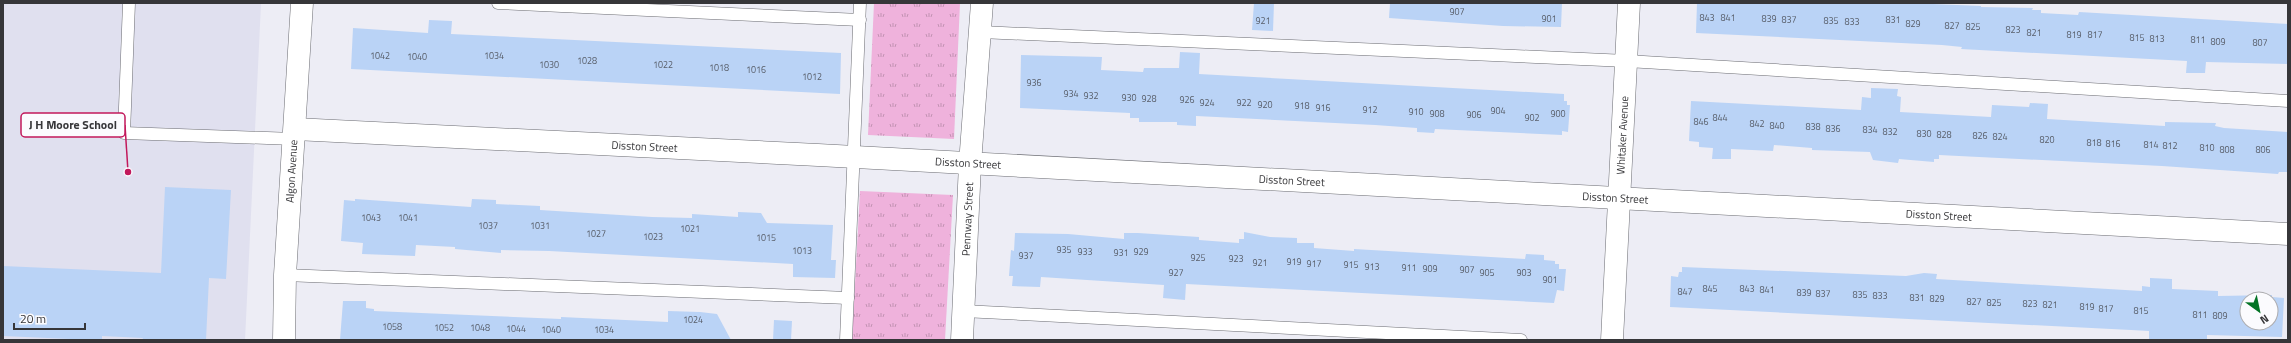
<svg xmlns="http://www.w3.org/2000/svg" width="2291" height="343" font-family="'Titillium Web',sans-serif">
  <defs>
    <pattern id="grass-tufts" width="24" height="20" patternUnits="userSpaceOnUse"><rect width="24" height="20" fill="#efb2dc"/><path d="M3 7l-1-3M5 7V3M7 7l1-3M15 17l-1-3M17 17v-4M19 17l1-3" fill="none" stroke="#c292b3"/></pattern>
  </defs>
  <rect width="100%" height="100%" fill="#ededf5"/>
  <path fill="#e0e0ef" d="M 3,3 L 261,3 L 245,340 L 3,340 Z"/>
  <g fill="url(#grass-tufts)">
    <path d="M 874,3 L 960,3 L 954,139 L 868,135 Z"/>
    <path d="M 860,191 L 953,195 L 945,340 L 852,340 Z"/>
  </g>
  <g fill="#bad3f6" fill-rule="evenodd">
    <path d="M 1254,3 L 1274,3 L 1273,31 L 1252,30 Z"/>
    <path d="M 1390,3 L 1562,3 L 1561,27 L 1503,26 L 1389,18 Z"/>
    <path d="M 1697,3 L 1909,3 L 1981,6 L 1981,7 L 2033,8 L 2032,10 L 2041,10 L 2041,13 L 2078,15 L 2079,12 L 2288,24 L 2288,64 L 2206,62 L 2205,73 L 2186,73 L 2187,61 L 1961,49 L 1962,47 L 1942,45 L 1696,33 Z"/>
    <path d="M 429,20 L 452,21 L 451,34 L 841,53 L 840,94 L 351,69 L 353,28 L 428,33 Z"/>
    <path d="M 1180,52 L 1200,53 L 1199,74 L 1564,94 L 1564,101 L 1567,101 L 1567,105 L 1570,105 L 1568,132 L 1562,131 L 1562,135 L 1435,129 L 1434,133 L 1417,132 L 1417,128 L 1375,125 L 1196,116 L 1196,126 L 1177,125 L 1177,122 L 1139,122 L 1139,118 L 1130,118 L 1130,113 L 1020,108 L 1021,55 L 1102,57 L 1101,70 L 1143,72 L 1144,68 L 1179,68 Z"/>
    <path d="M 1871,88 L 1898,89 L 1897,96 L 1901,97 L 1900,112 L 1991,117 L 1992,105 L 2029,107 L 2030,103 L 2048,104 L 2047,119 L 2165,126 L 2165,122 L 2216,123 L 2215,126 L 2224,128 L 2288,132 L 2288,172 L 2279,172 L 2278,174 L 2162,166 L 1939,155 L 1939,159 L 1934,159 L 1934,162 L 1899,159 L 1898,163 L 1873,160 L 1870,152 L 1812,150 L 1812,148 L 1774,145 L 1773,151 L 1731,149 L 1731,159 L 1712,159 L 1713,148 L 1699,147 L 1699,142 L 1689,141 L 1691,101 L 1861,110 L 1862,97 L 1871,98 Z"/>
    <path d="M 165,187 L 231,190 L 226,279 L 209,278 L 206,340 L 142,340 L 143,338 L 102,336 L 102,340 L 93,340 L 3,336 L 3,266 L 161,273 Z"/>
    <path d="M 355,199 L 471,207 L 472,199 L 496,200 L 496,204 L 540,206 L 540,210 L 652,217 L 692,218 L 692,214 L 738,217 L 738,212 L 761,213 L 767,223 L 833,225 L 831,260 L 836,260 L 835,278 L 793,277 L 793,264 L 549,251 L 501,250 L 501,253 L 455,249 L 455,247 L 416,245 L 415,256 L 362,254 L 363,243 L 341,241 L 344,200 L 355,201 Z"/>
    <path d="M 1244,232 L 1270,237 L 1297,238 L 1297,243 L 1314,243 L 1314,248 L 1354,251 L 1354,249 L 1525,259 L 1526,254 L 1544,255 L 1544,260 L 1555,261 L 1555,264 L 1559,264 L 1559,269 L 1566,269 L 1564,291 L 1557,290 L 1554,303 L 1186,284 L 1185,300 L 1163,298 L 1164,285 L 1041,277 L 1040,287 L 1012,286 L 1013,276 L 1009,276 L 1011,250 L 1014,251 L 1015,233 L 1068,234 L 1124,239 L 1124,233 L 1138,233 L 1199,237 L 1199,240 L 1239,243 L 1239,239 L 1244,239 Z"/>
    <path d="M 1682,267 L 1906,276 L 1924,273 L 1937,274 L 1936,279 L 2142,291 L 2142,286 L 2150,287 L 2150,278 L 2172,279 L 2172,289 L 2218,291 L 2218,296 L 2272,295 L 2272,297 L 2284,298 L 2282,337 L 2207,335 L 2207,340 L 2149,340 L 2149,331 L 2131,330 L 1670,307 L 1671,276 L 1678,277 L 1679,272 L 1682,272 ZM 2247,299 L 2271,299 L 2271,323 L 2247,323 Z"/>
    <path d="M 343,301 L 366,301 L 366,308 L 374,309 L 374,311 L 561,319 L 561,317 L 668,322 L 668,311 L 700,312 L 717,314 L 731,340 L 340,340 Z"/>
    <path d="M 774,320 L 792,321 L 791,340 L 773,340 Z"/>
  </g>
  <g fill="none" stroke-linecap="round" stroke-linejoin="round">
    <defs>
      <g id="lane">
        <path d="M 129,3 L 124,133 L 294,139"/>
        <path d="M 498,3 L 860,20"/>
        <path d="M 981,32 L 1627,61 L 2288,101"/>
        <path d="M 285,275 L 848,298"/>
        <path d="M 963,311 L 1521,340"/>
        <path d="M 846,340 L 860,3"/>
      </g>
      <g id="street">
        <path id="s1" d="M 295,129 L 818,155 L 2288,234"/>
        <path id="s2" d="M 962,340 L 970,164 L 982,3"/>
        <path id="s3" d="M 1612,340 L 1629,3"/>
      </g>
      <g id="secondary">
        <path id="s4" d="M 284,340 L 285,275 L 302,3"/>
      </g>
    </defs>
    <use href="#lane" stroke="#6b6c72" stroke-width="13"/>
    <use href="#street" stroke="#6b6c72" stroke-width="23"/>
    <use href="#secondary" stroke="#6b6c72" stroke-width="23"/>
    <use href="#lane" stroke="#fff" stroke-width="12"/>
    <use href="#street" stroke="#fff" stroke-width="22"/>
    <use href="#secondary" stroke="#fff" stroke-width="22"/>
  </g>
  <g text-anchor="middle" stroke-width="3.5" stroke-linejoin="round" paint-order="stroke">
    <g font-size="9" fill="#575d68">
      <text x="1457" y="15">907</text>
      <text x="1707" y="21">843</text>
      <text x="1728" y="21">841</text>
      <text x="1549" y="22">901</text>
      <text x="1769" y="22">839</text>
      <text x="1789" y="23">837</text>
      <text x="1893" y="23">831</text>
      <text x="1263" y="24">921</text>
      <text x="1831" y="24">835</text>
      <text x="1852" y="25">833</text>
      <text x="1913" y="27">829</text>
      <text x="1952" y="29">827</text>
      <text x="1973" y="30">825</text>
      <text x="2013" y="33">823</text>
      <text x="2034" y="36">821</text>
      <text x="2074" y="38">819</text>
      <text x="2095" y="38">817</text>
      <text x="2137" y="41">815</text>
      <text x="2157" y="42">813</text>
      <text x="2198" y="43">811</text>
      <text x="2218" y="45">809</text>
      <text x="2260" y="46">807</text>
      <text x="380" y="59">1042</text>
      <text x="494" y="59">1034</text>
      <text x="417" y="60">1040</text>
      <text x="587" y="64">1028</text>
      <text x="549" y="68">1030</text>
      <text x="663" y="68">1022</text>
      <text x="719" y="71">1018</text>
      <text x="756" y="73">1016</text>
      <text x="812" y="80">1012</text>
      <text x="1034" y="86">936</text>
      <text x="1071" y="97">934</text>
      <text x="1091" y="99">932</text>
      <text x="1129" y="101">930</text>
      <text x="1149" y="102">928</text>
      <text x="1187" y="103">926</text>
      <text x="1207" y="106">924</text>
      <text x="1244" y="106">922</text>
      <text x="1265" y="108">920</text>
      <text x="1302" y="109">918</text>
      <text x="1323" y="111">916</text>
      <text x="1370" y="113">912</text>
      <text x="1498" y="114">904</text>
      <text x="1416" y="115">910</text>
      <text x="1437" y="117">908</text>
      <text x="1558" y="117">900</text>
      <text x="1474" y="118">906</text>
      <text x="1532" y="121">902</text>
      <text x="1720" y="121">844</text>
      <text x="1701" y="125">846</text>
      <text x="1757" y="127">842</text>
      <text x="1777" y="129">840</text>
      <text x="1813" y="130">838</text>
      <text x="1833" y="132">836</text>
      <text x="1870" y="133">834</text>
      <text x="1890" y="135">832</text>
      <text x="1924" y="137">830</text>
      <text x="1944" y="138">828</text>
      <text x="1980" y="139">826</text>
      <text x="2000" y="140">824</text>
      <text x="2047" y="143">820</text>
      <text x="2094" y="146">818</text>
      <text x="2113" y="147">816</text>
      <text x="2151" y="148">814</text>
      <text x="2170" y="149">812</text>
      <text x="2207" y="151">810</text>
      <text x="2227" y="153">808</text>
      <text x="2263" y="153">806</text>
      <text x="371" y="221">1043</text>
      <text x="408" y="221">1041</text>
      <text x="488" y="229">1037</text>
      <text x="540" y="229">1031</text>
      <text x="690" y="232">1021</text>
      <text x="596" y="237">1027</text>
      <text x="653" y="240">1023</text>
      <text x="766" y="241">1015</text>
      <text x="1064" y="253">935</text>
      <text x="802" y="254">1013</text>
      <text x="1085" y="255">933</text>
      <text x="1141" y="255">929</text>
      <text x="1121" y="256">931</text>
      <text x="1026" y="259">937</text>
      <text x="1198" y="261">925</text>
      <text x="1236" y="262">923</text>
      <text x="1294" y="265">919</text>
      <text x="1260" y="266">921</text>
      <text x="1314" y="267">917</text>
      <text x="1351" y="268">915</text>
      <text x="1372" y="270">913</text>
      <text x="1409" y="271">911</text>
      <text x="1430" y="272">909</text>
      <text x="1467" y="273">907</text>
      <text x="1176" y="276">927</text>
      <text x="1487" y="276">905</text>
      <text x="1524" y="276">903</text>
      <text x="1550" y="283">901</text>
      <text x="1710" y="292">845</text>
      <text x="1747" y="292">843</text>
      <text x="1767" y="293">841</text>
      <text x="1685" y="295">847</text>
      <text x="1804" y="296">839</text>
      <text x="1823" y="297">837</text>
      <text x="1860" y="298">835</text>
      <text x="1880" y="299">833</text>
      <text x="1917" y="301">831</text>
      <text x="1937" y="302">829</text>
      <text x="1974" y="305">827</text>
      <text x="1994" y="306">825</text>
      <text x="2030" y="307">823</text>
      <text x="2050" y="308">821</text>
      <text x="2087" y="310">819</text>
      <text x="2106" y="312">817</text>
      <text x="2141" y="314">815</text>
      <text x="2200" y="318">811</text>
      <text x="2220" y="319">809</text>
      <text x="693" y="323">1024</text>
      <text x="392" y="330">1058</text>
      <text x="444" y="331">1052</text>
      <text x="480" y="331">1048</text>
      <text x="516" y="332">1044</text>
      <text x="551" y="333">1040</text>
      <text x="604" y="333">1034</text>
    </g>
    <g font-size="11" fill="#363639" stroke="#fbfbfe">
      <text dy="4" stroke="none"><textPath href="#s3" startOffset="205">Whitaker Avenue</textPath></text>
      <text dy="4" stroke="none"><textPath href="#s1" startOffset="350">Disston Street</textPath></text>
      <text dy="4" stroke="none"><textPath href="#s1" startOffset="674">Disston Street</textPath></text>
      <text dy="4" stroke="none"><textPath href="#s4" startOffset="169">Algon Avenue</textPath></text>
      <text dy="4" stroke="none"><textPath href="#s1" startOffset="998">Disston Street</textPath></text>
      <text dy="4" stroke="none"><textPath href="#s1" startOffset="1322">Disston Street</textPath></text>
      <text dy="4" stroke="none"><textPath href="#s1" startOffset="1646">Disston Street</textPath></text>
      <text dy="4" stroke="none"><textPath href="#s2" startOffset="121">Pennway Street</textPath></text>
    </g>
  </g>
  <path fill="none" stroke="#c2185b" stroke-width="1.5" d="M128 172L125 125"/>
  <circle fill="#c2185b" stroke="#fbfbfe" stroke-width="1.5" cx="128" cy="172" r="4"/>
  <rect fill="#fbfbfe" stroke="#c2185b" stroke-width="1.5" x="21" y="113" width="104" height="24" rx="4"/>
  <g font-size="12" text-anchor="middle" font-weight="bold" fill="#363639">
    <text x="73" y="129">J H Moore School</text>
  </g>
  <rect width="2291" height="343" fill="none" stroke="#363639" stroke-width="8"/>
  <g transform="translate(2259 311) rotate(147)"><circle r="19" fill="#fbfbfe" stroke="#acacaf"/>
  <path d="M0-3L7 15L0 10L-7 15Z" fill="#037325"/>
  <text y="-6" font-size="11" font-weight="bold" text-anchor="middle" fill="#363639">N</text>
  </g>
  <path d="M14 323v6h71v-6" fill="none" stroke="#363639" stroke-width="2"/>
  <text x="20" y="323" font-size="12" fill="#363639" stroke="#fbfbfe" stroke-width="3" paint-order="stroke">20 m</text>
</svg>
